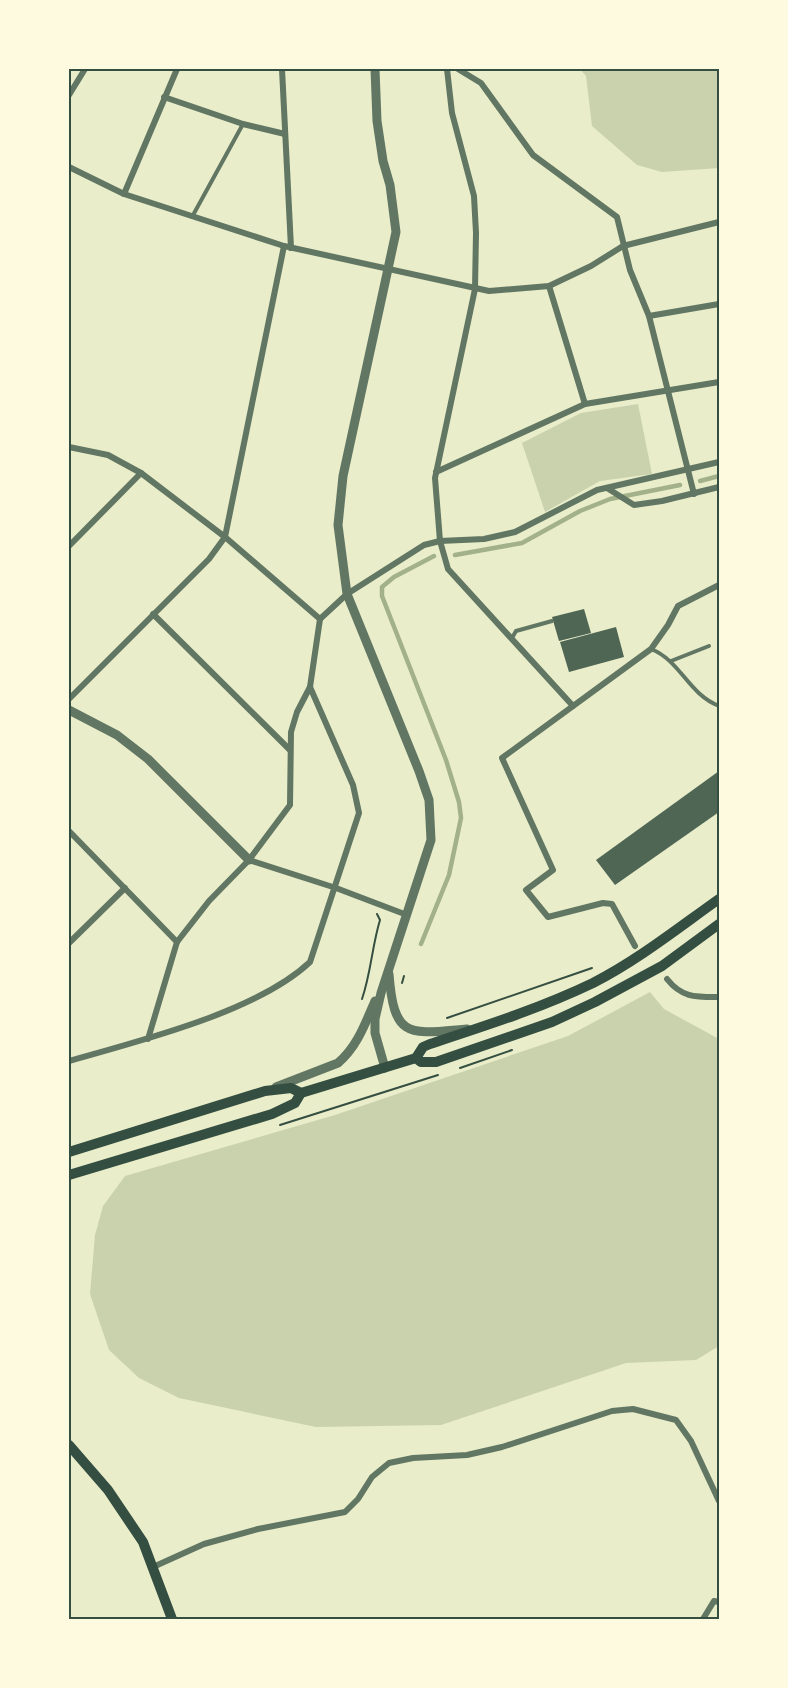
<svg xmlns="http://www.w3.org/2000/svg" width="788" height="1688" font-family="'Golos Text',sans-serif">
  <rect width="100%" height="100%" fill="#e9edc9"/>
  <g fill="#cad2ad">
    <path d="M 580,69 L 719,69 L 719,168 L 662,172 L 637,165 L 592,126 L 586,76 Z"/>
    <path d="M 638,404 L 652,474 L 600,481 L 545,512 L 522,443 L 581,413 Z"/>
    <path d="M 650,992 L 664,1009 L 719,1039 L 719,1346 L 696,1360 L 626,1363 L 441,1425 L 316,1427 L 179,1398 L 139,1378 L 109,1350 L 90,1294 L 95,1235 L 103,1206 L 125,1176 L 335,1115 L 568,1036 Z"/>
  </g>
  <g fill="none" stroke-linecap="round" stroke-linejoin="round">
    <g stroke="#a3b18a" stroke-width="4.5">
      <path d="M 700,481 L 719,476"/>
      <path d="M 455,555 L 522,543 L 580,511 L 610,499 L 680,485"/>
      <path d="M 421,944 L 449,875 L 461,818 L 459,802 L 446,760 L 382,596 L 382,587 L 394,577 L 434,556"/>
    </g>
  </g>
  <g fill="#4f6655">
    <path d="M 584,609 L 591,633 L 559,641 L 552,617 Z"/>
    <path d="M 616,627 L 624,657 L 569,672 L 560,642 Z"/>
    <path d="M 719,771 L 719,812 L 615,885 L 596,860 Z"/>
  </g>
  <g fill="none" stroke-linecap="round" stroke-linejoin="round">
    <g stroke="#344e41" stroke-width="2">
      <path d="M 402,983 L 404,976"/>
      <path d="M 362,999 C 371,973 372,946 380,920 L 377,914"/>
      <path d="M 447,1018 L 592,968"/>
      <path d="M 460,1068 L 512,1050"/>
      <path d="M 280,1125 L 438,1075"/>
    </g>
    <g stroke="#617663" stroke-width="4">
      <path d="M 192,217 L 243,124"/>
      <path d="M 512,638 L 516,631 L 552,621"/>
      <path d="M 651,649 C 681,661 688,694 719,706"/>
      <path d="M 671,661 L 709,646"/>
    </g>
    <g stroke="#617663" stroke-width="6">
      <path d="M 282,69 L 291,248"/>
      <path d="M 447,69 L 452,113 L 474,196 L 476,233 L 475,289 L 435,478 L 440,541 L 448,569 L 573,706"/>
      <path d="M 458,69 L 481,83 L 533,155 L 617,217 L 630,270 L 649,316 L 694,494"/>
      <path d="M 69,95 L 85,69"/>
      <path d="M 164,97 L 243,124 L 285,134"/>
      <path d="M 69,167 L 124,194 L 284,246 L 489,291 L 549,286 L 591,266 L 623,246 L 719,222"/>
      <path d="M 124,194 L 177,69"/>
      <path d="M 549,286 L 585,404"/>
      <path d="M 649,316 L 719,304"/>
      <path d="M 69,447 L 108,455 L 141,473 L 225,537 L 320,619"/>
      <path d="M 436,472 L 585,404 L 719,382"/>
      <path d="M 607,488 L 634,505 L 662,501 L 719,487"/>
      <path d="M 69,546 L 141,473"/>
      <path d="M 153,614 L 290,750"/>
      <path d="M 320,619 L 347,594 L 424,545 L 440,541 L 484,539 L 515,532 L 597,490 L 719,462"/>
      <path d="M 69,699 L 209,559 L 225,537 L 284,246"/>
      <path d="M 69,831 L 177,942"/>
      <path d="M 249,860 L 336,888 L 407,915"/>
      <path d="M 69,943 L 125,888"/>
      <path d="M 635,946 L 612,904 L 603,903 L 548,917 L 526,890 L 553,870 L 502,758 L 651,649 L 668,625 L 678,606 L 719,585"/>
      <path d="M 667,979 C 682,998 696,997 719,997"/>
      <path d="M 148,1039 L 177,942 L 209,901 L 249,860 L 290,805 L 291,732 L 297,712 L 310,687 L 320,619"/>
      <path d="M 69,1061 C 139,1041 257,1012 310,962 L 359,813 L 353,785 L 310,687"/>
      <path d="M 153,1567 L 204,1544 L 258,1529 L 345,1512 L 358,1499 L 372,1477 L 389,1463 L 413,1458 L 467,1455 L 502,1447 L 612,1411 L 633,1409 L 676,1420 L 691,1441 L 719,1501"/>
      <path d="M 703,1619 L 714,1601 L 719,1602"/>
    </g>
    <g stroke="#617663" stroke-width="9">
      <path d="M 375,69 L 377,121 L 383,161 L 390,185 L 396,232 L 343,476 L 338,525 L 347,594 L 419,771 L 429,800 L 431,840 L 381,993 L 375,1019 L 375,1033 L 385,1068"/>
      <path d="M 69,710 L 117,735 L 148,759 L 249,860"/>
      <path d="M 389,974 C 394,1040 409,1034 467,1029"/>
      <path d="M 276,1087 L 338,1063 C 357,1047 365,1024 375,1001"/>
    </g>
    <g stroke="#344e41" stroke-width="10">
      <path d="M 416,1058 L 423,1047 L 430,1044 C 485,1026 541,1008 593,983 C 638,960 678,928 719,899"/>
      <path d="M 69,1152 L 265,1091 L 291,1088 L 301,1093"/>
      <path d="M 69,1175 L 272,1114 L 295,1103 L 301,1093 L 416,1058 L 421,1062 L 436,1062 L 552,1022 L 595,1002 L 662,966 L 719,924"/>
      <path d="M 69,1445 L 108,1490 L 143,1542 L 172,1619"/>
    </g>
  </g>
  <rect width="788" height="1688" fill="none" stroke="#fefae0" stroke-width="141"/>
  <rect x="70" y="70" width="648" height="1548" fill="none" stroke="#344e41" stroke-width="2"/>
</svg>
